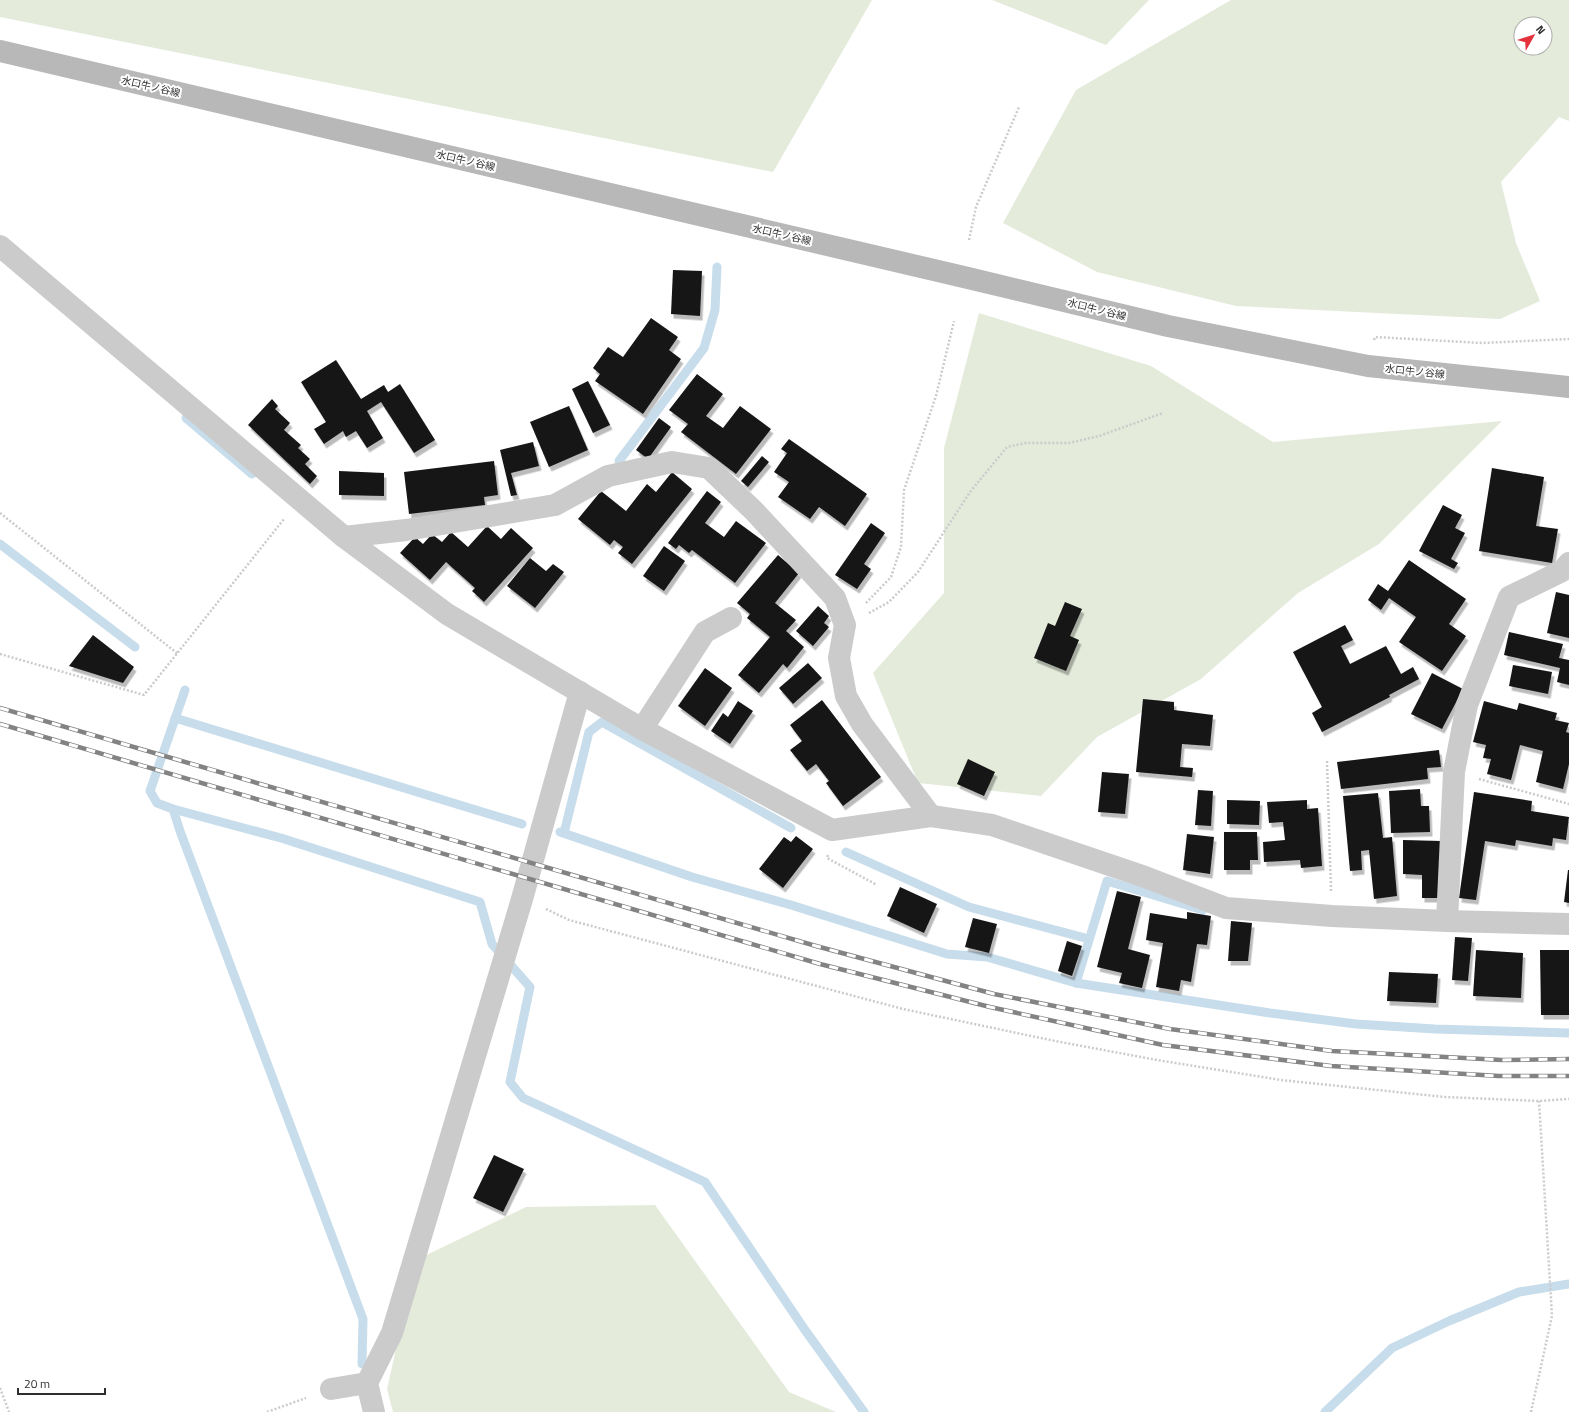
<svg xmlns="http://www.w3.org/2000/svg" width="1569" height="1412" font-family="'Titillium Web','Noto Sans JP',sans-serif">
  <defs>
    <filter id="shadow"><feDropShadow dx="2.5" dy="4.5" stdDeviation="0" flood-color="#0004"/></filter>
  </defs>
  <rect width="100%" height="100%" fill="#fff"/>
  <g fill="#e4ebdb" fill-rule="evenodd">
    <path d="M 0,0 L 872,0 L 773,172 L 0,17 Z"/>
    <path d="M 992,0 L 1149,0 L 1106,45 Z"/>
    <path d="M 1231,0 L 1569,0 L 1569,121 L 1559,117 L 1501,182 L 1516,243 L 1540,301 L 1500,319 L 1236,306 L 1097,272 L 1003,223 L 1076,90 ZM 1521,24 L 1545,24 L 1545,48 L 1521,48 Z"/>
    <path d="M 979,313 L 1151,366 L 1273,442 L 1502,421 L 1379,544 L 1298,593 L 1201,679 L 1097,737 L 1041,796 L 918,783 L 873,673 L 944,593 L 944,448 Z"/>
    <path d="M 655,1205 L 789,1392 L 836,1412 L 393,1412 L 387,1389 L 416,1260 L 526,1207 Z"/>
  </g>
  <g fill="none" stroke-linecap="round" stroke-linejoin="round">
    <g stroke="#c8ddeb" stroke-width="9">
      <path d="M 186,418 L 252,474"/>
      <path d="M 619,461 L 704,348 L 715,310 L 717,267"/>
      <path d="M 0,544 L 135,647"/>
      <path d="M 185,690 L 150,791 L 157,803 L 173,809 L 281,838 L 480,902 L 492,944 L 530,987 L 510,1082 L 523,1098 L 705,1182 L 805,1330 L 864,1412"/>
      <path d="M 175,718 L 522,824"/>
      <path d="M 173,809 L 180,831 L 363,1319 L 362,1364"/>
      <path d="M 560,832 L 692,877 L 791,905 L 947,954 L 987,957 L 1076,983 L 1107,881 L 1203,910"/>
      <path d="M 564,833 L 589,732 L 602,722 L 791,828"/>
      <path d="M 846,852 L 969,907 L 1089,939"/>
      <path d="M 1076,983 L 1270,1013 L 1356,1024 L 1435,1029 L 1569,1033"/>
      <path d="M 1325,1412 L 1392,1348 L 1449,1321 L 1519,1292 L 1569,1284"/>
    </g>
  </g>
  <g fill="#151515" filter="url(#shadow)">
    <path d="M 673,270 L 702,271 L 700,316 L 671,314 Z"/>
    <path d="M 651,318 L 678,337 L 669,350 L 681,359 L 643,414 L 595,381 L 600,374 L 593,368 L 608,347 L 623,357 Z"/>
    <path d="M 336,360 L 361,399 L 384,385 L 388,392 L 400,384 L 435,440 L 414,453 L 381,402 L 367,411 L 383,438 L 367,448 L 356,431 L 346,437 L 343,431 L 324,444 L 314,429 L 326,422 L 301,382 Z"/>
    <path d="M 697,374 L 723,394 L 706,416 L 723,428 L 740,406 L 771,429 L 736,474 L 681,432 L 688,424 L 669,410 Z"/>
    <path d="M 588,381 L 610,425 L 593,433 L 572,389 Z"/>
    <path d="M 272,399 L 278,406 L 275,409 L 290,423 L 284,430 L 301,445 L 298,448 L 310,459 L 305,464 L 317,476 L 310,484 L 248,425 Z"/>
    <path d="M 569,406 L 588,450 L 549,467 L 530,422 Z"/>
    <path d="M 659,418 L 671,427 L 648,459 L 636,450 Z"/>
    <path d="M 789,439 L 867,494 L 845,526 L 819,507 L 810,519 L 778,497 L 789,482 L 774,472 L 787,453 L 781,449 Z"/>
    <path d="M 533,442 L 539,466 L 511,473 L 517,495 L 511,496 L 500,450 Z"/>
    <path d="M 762,456 L 769,462 L 748,487 L 741,481 Z"/>
    <path d="M 494,461 L 498,495 L 484,497 L 485,505 L 409,514 L 404,472 Z"/>
    <path d="M 1492,468 L 1544,477 L 1536,526 L 1558,529 L 1552,563 L 1479,551 Z"/>
    <path d="M 339,471 L 384,473 L 384,496 L 339,495 Z"/>
    <path d="M 672,472 L 692,489 L 632,564 L 618,553 L 623,547 L 614,540 L 610,545 L 578,519 L 601,491 L 626,511 L 647,484 L 656,492 Z"/>
    <path d="M 707,491 L 721,502 L 705,523 L 724,537 L 736,521 L 766,543 L 735,583 L 692,550 L 689,553 L 679,545 L 676,549 L 668,543 Z"/>
    <path d="M 1443,505 L 1462,515 L 1455,528 L 1465,533 L 1451,559 L 1458,563 L 1454,569 L 1419,551 Z"/>
    <path d="M 871,523 L 885,533 L 864,564 L 871,569 L 857,589 L 835,575 Z"/>
    <path d="M 487,526 L 501,539 L 511,528 L 533,548 L 484,602 L 472,591 L 475,588 L 446,562 L 430,580 L 400,553 L 415,537 L 423,544 L 432,534 L 442,542 L 451,532 L 468,547 Z"/>
    <path d="M 664,546 L 685,561 L 664,591 L 643,576 Z"/>
    <path d="M 778,555 L 799,573 L 775,603 L 796,620 L 786,631 L 804,647 L 787,668 L 783,664 L 759,693 L 738,675 L 770,637 L 747,618 L 750,614 L 737,603 Z"/>
    <path d="M 530,558 L 546,571 L 553,564 L 564,572 L 535,608 L 507,586 Z"/>
    <path d="M 1409,560 L 1466,599 L 1449,624 L 1466,636 L 1442,671 L 1399,642 L 1416,617 L 1389,598 L 1381,610 L 1368,600 L 1378,584 L 1388,591 Z"/>
    <path d="M 1556,592 L 1569,595 L 1569,638 L 1547,633 Z"/>
    <path d="M 1065,602 L 1082,609 L 1070,636 L 1079,640 L 1066,671 L 1034,658 L 1048,623 L 1055,626 Z"/>
    <path d="M 818,606 L 829,616 L 824,623 L 829,627 L 813,646 L 796,631 Z"/>
    <path d="M 1345,625 L 1353,640 L 1341,646 L 1350,664 L 1386,646 L 1401,674 L 1413,667 L 1419,679 L 1389,695 L 1390,697 L 1322,732 L 1312,713 L 1322,707 L 1293,652 Z"/>
    <path d="M 1509,632 L 1563,644 L 1559,658 L 1569,660 L 1569,685 L 1557,682 L 1560,668 L 1504,655 Z"/>
    <path d="M 93,635 L 134,667 L 123,683 L 69,666 Z"/>
    <path d="M 808,663 L 822,678 L 793,704 L 779,688 Z"/>
    <path d="M 1513,665 L 1552,672 L 1548,694 L 1509,686 Z"/>
    <path d="M 705,668 L 732,688 L 705,726 L 678,706 Z"/>
    <path d="M 1432,673 L 1463,689 L 1442,729 L 1411,714 Z"/>
    <path d="M 1143,699 L 1174,702 L 1174,710 L 1213,715 L 1210,746 L 1182,744 L 1180,767 L 1193,768 L 1192,777 L 1136,772 Z"/>
    <path d="M 822,700 L 881,777 L 843,806 L 826,783 L 829,781 L 816,764 L 807,771 L 790,750 L 802,741 L 790,725 Z"/>
    <path d="M 738,701 L 753,711 L 730,744 L 711,731 L 723,713 L 728,717 Z"/>
    <path d="M 1484,701 L 1517,710 L 1519,703 L 1557,713 L 1555,720 L 1569,723 L 1566,732 L 1569,733 L 1569,764 L 1563,789 L 1536,782 L 1543,751 L 1520,745 L 1511,780 L 1487,774 L 1491,759 L 1483,758 L 1486,745 L 1473,742 Z"/>
    <path d="M 1439,750 L 1441,767 L 1427,768 L 1428,779 L 1341,789 L 1337,762 Z"/>
    <path d="M 968,759 L 995,772 L 984,796 L 957,784 Z"/>
    <path d="M 1102,772 L 1129,774 L 1125,814 L 1098,812 Z"/>
    <path d="M 1420,789 L 1421,806 L 1429,806 L 1430,832 L 1391,833 L 1389,791 Z"/>
    <path d="M 1198,790 L 1213,791 L 1211,826 L 1195,825 Z"/>
    <path d="M 1474,792 L 1532,801 L 1531,811 L 1569,817 L 1566,840 L 1553,838 L 1552,846 L 1516,840 L 1515,846 L 1485,841 L 1476,900 L 1459,898 Z"/>
    <path d="M 1378,793 L 1383,838 L 1392,837 L 1397,896 L 1374,899 L 1369,850 L 1361,851 L 1362,870 L 1350,871 L 1343,796 Z"/>
    <path d="M 1227,800 L 1260,801 L 1259,825 L 1227,824 Z"/>
    <path d="M 1307,800 L 1307,809 L 1318,808 L 1322,866 L 1301,868 L 1300,860 L 1264,862 L 1263,842 L 1285,840 L 1283,822 L 1269,823 L 1267,802 Z"/>
    <path d="M 1224,832 L 1257,832 L 1258,860 L 1250,860 L 1250,870 L 1224,870 Z"/>
    <path d="M 1187,834 L 1214,837 L 1210,874 L 1183,870 Z"/>
    <path d="M 796,836 L 813,849 L 783,888 L 759,869 L 784,837 L 791,842 Z"/>
    <path d="M 1403,840 L 1441,841 L 1440,898 L 1422,898 L 1422,875 L 1403,874 Z"/>
    <path d="M 1568,870 L 1569,870 L 1569,903 L 1564,902 Z"/>
    <path d="M 900,887 L 937,904 L 924,933 L 887,916 Z"/>
    <path d="M 1117,891 L 1141,897 L 1128,949 L 1150,955 L 1142,988 L 1119,983 L 1122,973 L 1097,967 Z"/>
    <path d="M 1187,912 L 1211,916 L 1207,945 L 1197,944 L 1191,982 L 1181,980 L 1179,991 L 1156,987 L 1163,943 L 1146,940 L 1150,913 L 1187,919 Z"/>
    <path d="M 973,918 L 997,924 L 989,953 L 965,947 Z"/>
    <path d="M 1231,921 L 1252,923 L 1248,961 L 1228,961 Z"/>
    <path d="M 1455,937 L 1472,938 L 1468,981 L 1452,980 Z"/>
    <path d="M 1067,941 L 1082,946 L 1072,976 L 1058,971 Z"/>
    <path d="M 1476,950 L 1523,953 L 1521,998 L 1473,996 Z"/>
    <path d="M 1540,950 L 1569,950 L 1569,1015 L 1541,1015 Z"/>
    <path d="M 1389,972 L 1438,974 L 1436,1003 L 1387,1001 Z"/>
    <path d="M 494,1155 L 524,1169 L 503,1212 L 473,1198 Z"/>
  </g>
  <g fill="none" stroke-linecap="round" stroke-linejoin="round">
    <g stroke="#cbcbcb" stroke-width="2.5" stroke-dasharray="2 2" stroke-linecap="butt">
      <path d="M 969,240 L 976,207 L 1019,107"/>
      <path d="M 1374,340 L 1375,337 L 1482,343 L 1569,339"/>
      <path d="M 0,513 L 178,654"/>
      <path d="M 866,603 L 891,577 L 901,547 L 904,490 L 936,396 L 954,321"/>
      <path d="M 869,613 L 889,602 L 918,572 L 970,492 L 1007,447 L 1026,443 L 1069,443 L 1099,436 L 1163,413"/>
      <path d="M 0,654 L 144,695 L 284,519"/>
      <path d="M 1327,761 L 1331,891"/>
      <path d="M 1479,779 L 1569,804"/>
      <path d="M 828,855 L 827,858 L 877,885"/>
      <path d="M 546,909 L 569,920 L 903,1009 L 1055,1041 L 1157,1060 L 1281,1080 L 1445,1097 L 1539,1101 L 1569,1099"/>
      <path d="M 0,1388 L 9,1412"/>
      <path d="M 267,1412 L 306,1398"/>
      <path d="M 1531,1412 L 1552,1316 L 1539,1101"/>
    </g>
    <g stroke="#cbcbcb" stroke-width="22">
      <path d="M 0,246 L 344,537 L 447,614 L 642,729 L 832,830 L 931,816 L 992,825 L 1145,877 L 1226,908 L 1332,916 L 1447,921 L 1569,924"/>
      <path d="M 344,537 L 406,530 L 555,505 L 608,476 L 672,462 L 709,468 L 754,511 L 835,598 L 845,625 L 839,658 L 846,696 L 862,724 L 931,816"/>
      <path d="M 642,729 L 705,632 L 731,618"/>
      <path d="M 1447,921 L 1454,772 L 1467,705 L 1509,597 L 1562,571 L 1569,563"/>
      <path d="M 331,1389 L 367,1383"/>
      <path d="M 374,1412 L 367,1383 L 392,1333 L 522,899 L 580,692"/>
    </g>
    <path stroke="#b8b8b8" stroke-width="22" d="M 0,51 L 968,278 L 1168,326 L 1368,366 L 1569,387"/>
    <defs>
      <g id="rail">
        <path d="M 0,708 L 816,946 L 994,994 L 1170,1029 L 1332,1051 L 1502,1060 L 1569,1059"/>
        <path d="M 0,724 L 820,964 L 990,1007 L 1163,1045 L 1331,1066 L 1499,1076 L 1569,1076"/>
      </g>
    </defs>
    <use href="#rail" stroke="#838383" stroke-width="4.5"/>
    <use href="#rail" stroke="#fff" stroke-width="3" stroke-dasharray="9" stroke-linecap="butt"/>
  </g>
  <g text-anchor="middle" stroke-width="4" stroke-linejoin="round" paint-order="stroke">
    <g font-size="10" fill="#2e2e2e" stroke="#fff">
      <text transform="translate(151 86) rotate(13)" y="4">水口牛ノ谷線</text>
      <text transform="translate(466 160) rotate(13)" y="4">水口牛ノ谷線</text>
      <text transform="translate(782 234) rotate(13)" y="4">水口牛ノ谷線</text>
      <text transform="translate(1097 309) rotate(14)" y="4">水口牛ノ谷線</text>
      <text transform="translate(1415 371) rotate(6)" y="4">水口牛ノ谷線</text>
    </g>
  </g>
  <g transform="translate(1533 36) rotate(51)"><circle r="19" fill="#ffffff" stroke="#ababab"/>
  <path d="M0-3L7 15L0 10L-7 15Z" fill="#e4313c"/>
  <text y="-6" font-size="11" font-weight="bold" text-anchor="middle" fill="#2e2e2e">N</text>
  </g>
  <path d="M18 1388v6h87v-6" fill="none" stroke="#2e2e2e" stroke-width="2"/>
  <text x="24" y="1388" font-size="12" fill="#2e2e2e" stroke="#ffffff" stroke-width="3" paint-order="stroke">20 m</text>
</svg>
